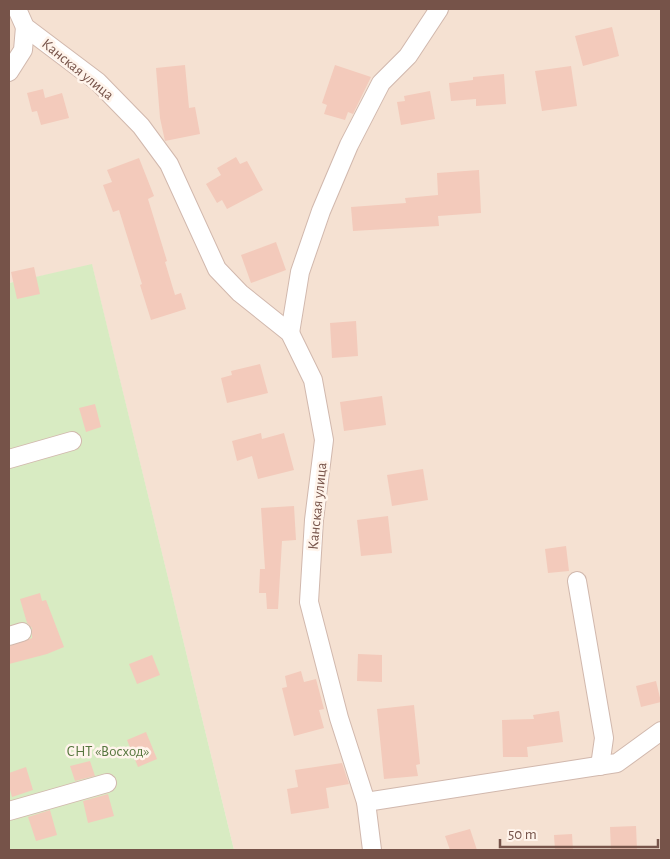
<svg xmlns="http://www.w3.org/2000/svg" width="670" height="859" font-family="'Alegreya Sans',sans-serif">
  <rect width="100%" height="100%" fill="#fdf0e4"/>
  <path fill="#f5e1d2" d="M 9,9 L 661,9 L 661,850 L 234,850 L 92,265 L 9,283 Z"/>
  <path fill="#d8ebc2" d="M 92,264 L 234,850 L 9,850 L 9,283 Z"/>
  <g fill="#f3cabb">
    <path d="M 612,27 L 619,56 L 583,66 L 575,36 Z"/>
    <path d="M 185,65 L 189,108 L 195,107 L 200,134 L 165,141 L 160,118 L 156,68 Z"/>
    <path d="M 335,65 L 371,77 L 353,114 L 348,112 L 345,120 L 324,114 L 327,105 L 322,103 Z"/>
    <path d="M 571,66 L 577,106 L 542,111 L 535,71 Z"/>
    <path d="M 504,74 L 506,104 L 476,106 L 476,99 L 451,101 L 449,83 L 473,80 L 473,77 Z"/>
    <path d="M 43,89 L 45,98 L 62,93 L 69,118 L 41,125 L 37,111 L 32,112 L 27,93 Z"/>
    <path d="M 430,91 L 435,119 L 401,125 L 397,102 L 405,101 L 404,96 Z"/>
    <path d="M 236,157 L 240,164 L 247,161 L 263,190 L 227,209 L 222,200 L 217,203 L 206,184 L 221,175 L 217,168 Z"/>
    <path d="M 139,158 L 154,196 L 148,199 L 167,261 L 165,262 L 175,295 L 181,293 L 186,309 L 151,320 L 140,285 L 142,284 L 119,210 L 113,212 L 103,185 L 112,182 L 107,170 Z"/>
    <path d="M 479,170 L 481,213 L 438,216 L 439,226 L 353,231 L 351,207 L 406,203 L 405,198 L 438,195 L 437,173 Z"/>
    <path d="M 276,242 L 286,270 L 251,283 L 241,255 Z"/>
    <path d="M 34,267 L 40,294 L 17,299 L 11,272 Z"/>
    <path d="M 356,321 L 358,356 L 332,358 L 330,323 Z"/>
    <path d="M 260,364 L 268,393 L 227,403 L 221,378 L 232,375 L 231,371 Z"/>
    <path d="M 382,396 L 386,425 L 344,431 L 340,402 Z"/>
    <path d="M 95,404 L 101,427 L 86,432 L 79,408 Z"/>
    <path d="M 261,433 L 262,439 L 284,433 L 294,470 L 258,479 L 252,456 L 237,461 L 232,441 Z"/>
    <path d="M 423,469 L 428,500 L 392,506 L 387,475 Z"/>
    <path d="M 294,506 L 296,540 L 282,541 L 278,609 L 267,609 L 266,593 L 259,593 L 260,569 L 265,569 L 261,508 Z"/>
    <path d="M 388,516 L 392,553 L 361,556 L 357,520 Z"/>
    <path d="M 566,546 L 569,571 L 548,573 L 545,549 Z"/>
    <path d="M 40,593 L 42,601 L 46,600 L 64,647 L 47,654 L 9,664 L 9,646 L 32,638 L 32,628 L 27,623 L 20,599 Z"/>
    <path d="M 358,654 L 382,655 L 382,682 L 357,681 Z"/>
    <path d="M 152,655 L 160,675 L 137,684 L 129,664 Z"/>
    <path d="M 301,671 L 304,682 L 316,679 L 324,709 L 319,710 L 324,728 L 294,736 L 282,688 L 287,687 L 285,676 Z"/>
    <path d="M 656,681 L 661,702 L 641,707 L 636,686 Z"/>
    <path d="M 414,705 L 420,764 L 416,765 L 418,776 L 384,779 L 377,709 Z"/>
    <path d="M 559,711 L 563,742 L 527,747 L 528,757 L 503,757 L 502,720 L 534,719 L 533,715 Z"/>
    <path d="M 146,732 L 157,759 L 138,767 L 127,740 Z"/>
    <path d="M 90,761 L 95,776 L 75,781 L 70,766 Z"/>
    <path d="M 342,763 L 349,784 L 326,788 L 329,808 L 291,814 L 287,789 L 298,787 L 295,770 Z"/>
    <path d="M 26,767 L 33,790 L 12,797 L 9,786 L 9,773 Z"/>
    <path d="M 108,794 L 114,816 L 88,823 L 83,801 Z"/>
    <path d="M 50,810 L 57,835 L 36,841 L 28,817 Z"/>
    <path d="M 636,826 L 637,850 L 611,850 L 610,827 Z"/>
    <path d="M 470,829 L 477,850 L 450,850 L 445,836 Z"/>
    <path d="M 572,834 L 573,850 L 555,850 L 554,835 Z"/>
  </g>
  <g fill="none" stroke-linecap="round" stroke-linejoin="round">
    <defs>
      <g id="minor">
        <path d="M 17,9 L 25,27 L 98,82 L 141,126 L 169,164 L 217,269 L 240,293 L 290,333 L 313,380 L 324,440 L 314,520 L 309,602 L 339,718 L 366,802 L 372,850"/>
        <path d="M 9,72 L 23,50 L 25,27"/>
        <path d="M 290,333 L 300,272 L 321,211 L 349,145 L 381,83 L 408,56 L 439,9"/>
        <path d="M 9,459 L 72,441"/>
        <path d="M 577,581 L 604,738 L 600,766"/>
        <path d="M 9,636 L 22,632"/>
        <path d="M 366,802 L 617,763 L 661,731"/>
        <path d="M 9,811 L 107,783"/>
      </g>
    </defs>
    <use href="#minor" stroke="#d1b8ad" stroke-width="20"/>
    <use href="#minor" stroke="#fff" stroke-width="18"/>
  </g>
  <g text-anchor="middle" stroke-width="5" stroke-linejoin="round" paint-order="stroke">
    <g font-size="15" fill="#765349" stroke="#fff4eb">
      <text transform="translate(78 69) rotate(39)" y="5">Канская улица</text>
      <text transform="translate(317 506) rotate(-84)" y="5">Канская улица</text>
    </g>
    <g font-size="15" fill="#56763e" stroke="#fff4eb">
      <text x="108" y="756">СНТ «Восход»</text>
    </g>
  </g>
  <rect width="670" height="859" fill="none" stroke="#765349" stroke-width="20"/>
  <path d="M500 839v8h158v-8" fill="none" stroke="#765349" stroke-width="2.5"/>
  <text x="508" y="839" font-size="15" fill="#765349" stroke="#fff4eb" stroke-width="4" paint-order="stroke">50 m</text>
</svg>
